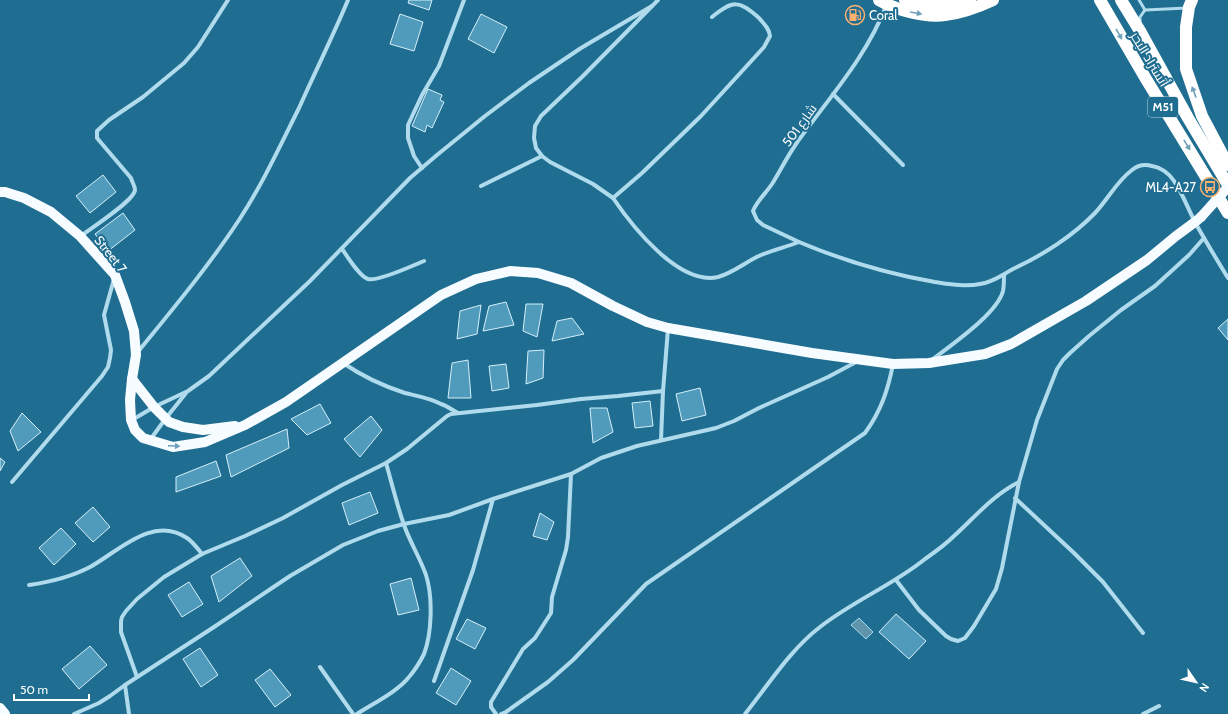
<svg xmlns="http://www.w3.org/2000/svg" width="1228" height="714" font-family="Cabin,Cairo,sans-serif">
  <rect width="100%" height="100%" fill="#1f6e91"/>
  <path fill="#6094ab" stroke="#a4daef" d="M 859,618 L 873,632 L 866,639 L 851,625 Z"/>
  <g fill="#509bbc" stroke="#d6effa">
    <path d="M 409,0 L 432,0 L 429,10 L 408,3 Z"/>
    <path d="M 400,14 L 423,22 L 414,51 L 390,44 Z"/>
    <path d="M 481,14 L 507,27 L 494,53 L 468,39 Z"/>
    <path d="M 428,89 L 442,95 L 440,100 L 444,102 L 432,128 L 427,125 L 425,132 L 412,126 Z"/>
    <path d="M 103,175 L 116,192 L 90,213 L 76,196 Z"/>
    <path d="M 123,213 L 135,230 L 108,251 L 95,234 Z"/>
    <path d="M 506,302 L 514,325 L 483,331 L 489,306 Z"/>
    <path d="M 526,304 L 543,304 L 537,337 L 523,331 Z"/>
    <path d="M 481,305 L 477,334 L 457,339 L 460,311 Z"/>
    <path d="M 572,318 L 584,334 L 552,341 L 557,321 Z"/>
    <path d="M 1228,319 L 1228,340 L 1218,328 Z"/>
    <path d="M 544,350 L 543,378 L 526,384 L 528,351 Z"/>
    <path d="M 468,360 L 471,398 L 448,398 L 452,363 Z"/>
    <path d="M 506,364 L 509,388 L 492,391 L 489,366 Z"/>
    <path d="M 700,388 L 706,415 L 682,421 L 676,394 Z"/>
    <path d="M 650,401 L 653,426 L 635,428 L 632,403 Z"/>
    <path d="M 320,404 L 331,423 L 307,435 L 291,419 Z"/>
    <path d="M 590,408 L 607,408 L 613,432 L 593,443 Z"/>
    <path d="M 22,413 L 41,432 L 18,451 L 10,431 Z"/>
    <path d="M 371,416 L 382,430 L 360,457 L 344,439 Z"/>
    <path d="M 287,429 L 289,448 L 231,477 L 226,455 Z"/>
    <path d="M 0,458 L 5,462 L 0,471 Z"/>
    <path d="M 216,461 L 221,476 L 176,492 L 176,477 Z"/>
    <path d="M 370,492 L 378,513 L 349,525 L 342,503 Z"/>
    <path d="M 93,507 L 110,527 L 93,542 L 75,523 Z"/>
    <path d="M 540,513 L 554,522 L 547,540 L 533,536 Z"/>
    <path d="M 61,528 L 76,544 L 54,565 L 39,548 Z"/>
    <path d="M 240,558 L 252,576 L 219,602 L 211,576 Z"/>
    <path d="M 411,578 L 419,610 L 398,615 L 390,584 Z"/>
    <path d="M 189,582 L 203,604 L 182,617 L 168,595 Z"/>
    <path d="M 896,614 L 926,641 L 909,659 L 879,632 Z"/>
    <path d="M 467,619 L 486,628 L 475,649 L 456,639 Z"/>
    <path d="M 90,646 L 107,665 L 79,689 L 62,669 Z"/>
    <path d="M 200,648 L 218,675 L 201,687 L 183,659 Z"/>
    <path d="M 451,668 L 471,681 L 456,705 L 436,693 Z"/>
    <path d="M 270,669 L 291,695 L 275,707 L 255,680 Z"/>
  </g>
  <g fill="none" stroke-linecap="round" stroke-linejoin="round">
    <g stroke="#b0dbed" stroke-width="3">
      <path d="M 1139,0 L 1145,10 L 1187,8"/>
      <path d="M 1140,23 L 1140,17 L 1145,10"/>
    </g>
    <g stroke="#b0dbed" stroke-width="4">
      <path d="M 712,17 C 733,0 739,0 759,18 C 764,24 769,28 770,36 L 764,47 L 701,116 L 642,173 L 613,198 C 632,226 679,286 718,277 C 733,273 747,261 761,255 C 773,250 786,247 799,242 C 842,260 888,274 935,282 C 949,284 965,287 980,284 C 994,282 1003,274 1015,268 C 1043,255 1074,235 1095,213 C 1108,199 1117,181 1132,170 C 1138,165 1145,164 1152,166 C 1160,167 1169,173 1174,181 C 1183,194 1188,209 1196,224 C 1206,242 1217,260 1228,278"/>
      <path d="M 833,94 L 903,165"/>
      <path d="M 422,168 L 414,156 L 408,138 L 408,125 L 422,95 L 439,66 L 464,0"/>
      <path d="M 481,186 L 542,156"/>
      <path d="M 613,198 L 593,184 L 550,162 L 542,156 L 536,148 L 534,138 L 535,126 L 541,116 L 583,76 L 658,0"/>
      <path d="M 81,236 C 91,228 134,201 135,190 C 135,186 132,182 131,178 L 97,138 L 97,131 L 109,120 L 143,97 L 184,63 L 198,47 L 228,0"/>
      <path d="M 799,242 L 763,225 L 757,220 L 753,211 C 757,201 766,193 772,184 C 780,171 787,157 796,144 C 827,100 866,58 886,6"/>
      <path d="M 342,249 C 348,257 359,276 368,279 C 378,282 414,265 424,261"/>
      <path d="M 137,353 C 172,310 208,267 239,220 C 262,185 280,146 299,108 C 315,72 333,36 348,0"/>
      <path d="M 932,360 C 951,345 997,314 1003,291 C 1004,286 1004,280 1004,275"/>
      <path d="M 343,363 C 362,376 383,386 405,393 C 417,396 430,398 441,404 C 447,406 452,410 458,413"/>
      <path d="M 132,420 L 154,407 L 188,391 L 209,376 L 310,281 L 410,178 L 437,155 L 485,116 L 529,83 L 581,48 L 652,6"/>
      <path d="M 150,440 L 166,418 L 186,393"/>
      <path d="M 661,440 L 663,391"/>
      <path d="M 12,482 L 102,376 L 108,367 L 110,358 L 111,350 L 104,315 L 114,279"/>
      <path d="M 1015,498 L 1074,553 L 1103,582 L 1143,633"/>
      <path d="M 896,580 L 919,610 L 946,636 L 951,639 L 958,641 L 965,638 L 974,626 L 996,589 L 1002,568 L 1019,482 L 1037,420 L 1057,369 L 1063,360 L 1070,353 L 1089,336 L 1121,310 L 1155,286 L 1189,255 L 1204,238"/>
      <path d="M 29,585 C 50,582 71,577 90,567 C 119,551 152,515 187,538 C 193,542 197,548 202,554"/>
      <path d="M 320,667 L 353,714"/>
      <path d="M 137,677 L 121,632 L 121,621 L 122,617 L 126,611 L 137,599 L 164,577 L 202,554 L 245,536 L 283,518 L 342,485 L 386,463 L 407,449 L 447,416 L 451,414 L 537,405 L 581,399 L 618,396 L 663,391 L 668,329"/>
      <path d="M 434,681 L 473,570 L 493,499"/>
      <path d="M 125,685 L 129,714"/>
      <path d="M 74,714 L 99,703 L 110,696 L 125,685 L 214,627 L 290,576 L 343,545 L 378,531 L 404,524 L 449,515 L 493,499 L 571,474 L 601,458 L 637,446 L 716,428 L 734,421 L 759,408 L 828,377 L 858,361"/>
      <path d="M 357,714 C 374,703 397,692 409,677 C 415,670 420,662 424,654 C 432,633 433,597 426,575 C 420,558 410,542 404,525 C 397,505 392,484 386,463"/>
      <path d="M 496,714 L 491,707 L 491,702 L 523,649 L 535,638 L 551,613 L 552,597 L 566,550 L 568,537 L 571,474"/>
      <path d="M 501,714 L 506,712 L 548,682 L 573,660 L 646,584 L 865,433 C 881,411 888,390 893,364"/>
      <path d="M 745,714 C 769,684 790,650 820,627 C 853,601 893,585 925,559 C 935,552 945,545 954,536 C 975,517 993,495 1019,482"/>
      <path d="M 1143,714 L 1159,706"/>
    </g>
    <g stroke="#f6fcff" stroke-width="10">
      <path d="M 0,192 L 5,192 L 24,198 L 51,212 L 80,236 L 115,275 L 125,302 L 134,331 L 136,355 L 132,379 L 130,400 L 131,420 L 135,430 L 143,438 L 173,447 L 205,442 L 245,425 L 286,402 L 441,295 L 476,279 L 510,271 L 538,273 L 571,283 L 613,306 L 647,322 L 668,328 L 812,353 L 893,364 L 929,363 L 985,354 L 1011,344 L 1086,301 L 1147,260 L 1176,236 L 1195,222 L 1201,217"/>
      <path d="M 132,379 L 154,407 L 169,422 L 183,427 L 203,430 L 235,426"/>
      <path d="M 0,708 L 5,714"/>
    </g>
    <g stroke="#fff" stroke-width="12">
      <path d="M 879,0 C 896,10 926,18 945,15 C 962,13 978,7 993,0"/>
      <path d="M 905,0 C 925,7 951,8 970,0"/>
      <path d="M 1100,0 L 1146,79 L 1228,213"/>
      <path d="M 1121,0 L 1140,31 L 1188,118 L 1228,185"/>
      <path d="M 1192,0 L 1189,7 L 1186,27 L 1186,69 L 1202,116 L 1228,165"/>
    </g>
    <path stroke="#f6fcff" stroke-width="10" d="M 1201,217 L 1228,187"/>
  </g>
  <defs><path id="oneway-solid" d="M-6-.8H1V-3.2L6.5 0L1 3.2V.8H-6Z"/></defs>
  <g fill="#6da1b8">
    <use href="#oneway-solid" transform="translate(916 13) rotate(10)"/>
    <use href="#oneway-solid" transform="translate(1119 34) rotate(60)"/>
    <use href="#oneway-solid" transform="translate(1194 92) rotate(-110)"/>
    <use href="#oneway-solid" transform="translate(1187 145) rotate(58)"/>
  </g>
  <use fill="#6aa0b8" href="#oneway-solid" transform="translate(174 446) rotate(2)"/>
  <defs>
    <symbol id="fuel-ring" viewBox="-11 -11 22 22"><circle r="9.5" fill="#1f6e91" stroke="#fbb070" stroke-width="1.5"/><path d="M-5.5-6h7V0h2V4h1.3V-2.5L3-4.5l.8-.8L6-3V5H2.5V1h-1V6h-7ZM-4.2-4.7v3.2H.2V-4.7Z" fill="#fbb070"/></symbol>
    <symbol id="bus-ring" viewBox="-11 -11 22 22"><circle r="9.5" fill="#1f6e91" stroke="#fbb070" stroke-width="1.5"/><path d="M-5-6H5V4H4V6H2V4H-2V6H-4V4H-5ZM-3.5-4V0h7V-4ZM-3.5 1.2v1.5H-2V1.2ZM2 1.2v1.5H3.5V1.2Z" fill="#fbb070"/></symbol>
  </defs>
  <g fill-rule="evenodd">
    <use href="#fuel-ring" x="844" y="4" width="22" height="22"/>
    <use href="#bus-ring" x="1199" y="176" width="22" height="22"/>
  </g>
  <g text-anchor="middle" stroke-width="4" stroke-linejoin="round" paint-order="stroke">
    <rect fill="#1f6e91" stroke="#bcd4de" stroke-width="1" x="1148" y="97" width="30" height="20" rx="3"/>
    <g font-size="12" font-weight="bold" fill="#fff">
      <text x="1163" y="111">M51</text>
    </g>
    <g font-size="13" fill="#fff" stroke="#1f6e91" text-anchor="start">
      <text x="869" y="20">Coral</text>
      <text x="1196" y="192" text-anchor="end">ML4-A27</text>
    </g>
    <g font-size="13" fill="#fff" stroke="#1f6e91">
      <text transform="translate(1150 59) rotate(59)" y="5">أتستراد البحر</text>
      <text transform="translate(799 125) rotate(-54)" y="5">شارع 501</text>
      <text transform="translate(111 254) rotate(52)" y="5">Street 7</text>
    </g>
  </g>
  <g transform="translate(1196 682) rotate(124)" stroke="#1f6e91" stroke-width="3" paint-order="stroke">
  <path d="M0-3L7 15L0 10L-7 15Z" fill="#ffffff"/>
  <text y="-6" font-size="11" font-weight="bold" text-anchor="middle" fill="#ffffff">N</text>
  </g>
  <path d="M14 694v6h75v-6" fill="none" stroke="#ffffff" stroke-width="2"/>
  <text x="20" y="694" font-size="12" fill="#ffffff" stroke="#1f6e91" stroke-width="3" paint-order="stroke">50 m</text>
</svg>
